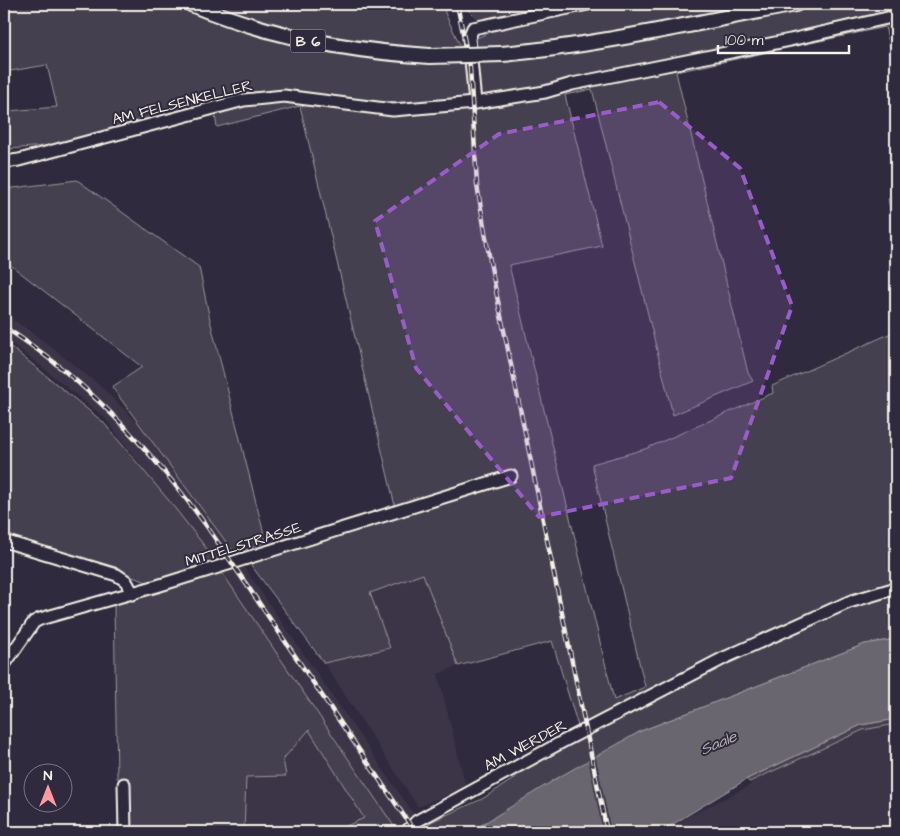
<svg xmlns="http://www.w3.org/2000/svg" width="900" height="836" font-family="'Architects Daughter',sans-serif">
  <rect width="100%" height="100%" fill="#2f2a3d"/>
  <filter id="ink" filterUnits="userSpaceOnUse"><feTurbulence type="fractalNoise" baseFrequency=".02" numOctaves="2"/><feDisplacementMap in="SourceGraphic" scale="10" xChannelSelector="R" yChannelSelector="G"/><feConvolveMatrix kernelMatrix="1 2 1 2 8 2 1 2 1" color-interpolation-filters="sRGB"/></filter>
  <g filter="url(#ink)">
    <g fill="#3b3647">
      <path d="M 443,4 L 466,4 L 467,9 L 445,13 Z"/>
      <path d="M 4,314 L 33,333 L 98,384 L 142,427 L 235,554 L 426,832 L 398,832 L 221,571 L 105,418 L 22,351 L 4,339 Z"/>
      <path d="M 423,573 L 458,666 L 438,674 L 466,787 L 418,807 L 324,663 L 390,648 L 370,593 Z"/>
      <path d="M 896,724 L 896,832 L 657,832 L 751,785 L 749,782 L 863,730 Z"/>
      <path d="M 309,730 L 364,818 L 333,832 L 244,832 L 246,777 L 283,759 Z"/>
    </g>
    <g fill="#454050" stroke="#9c989c">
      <path d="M 4,4 L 443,4 L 445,13 L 460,45 L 500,28 L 597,4 L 896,4 L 896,69 L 885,27 L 676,72 L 748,373 L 753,381 L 673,415 L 592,89 L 565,95 L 602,246 L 509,265 L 614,700 L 645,687 L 592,464 L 645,449 L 773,393 L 772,386 L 896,331 L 896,639 L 865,644 L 641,731 L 470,832 L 426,832 L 422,826 L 482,799 L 512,780 L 520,771 L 581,736 L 552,641 L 458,666 L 423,574 L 370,593 L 390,648 L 324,663 L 248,561 L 507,473 L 395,506 L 300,106 L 217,127 L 213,104 L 66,144 L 10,149 L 8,111 L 57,107 L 47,65 L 4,72 Z"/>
      <path d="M 466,4 L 571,4 L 551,9 L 479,21 L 467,9 Z"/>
      <path d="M 77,180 L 199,267 L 210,320 L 266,542 L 235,554 L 112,387 L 142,367 L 4,260 L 4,191 L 5,189 Z"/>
      <path d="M 896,197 L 896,240 L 888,199 Z"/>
      <path d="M 4,343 L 12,348 L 103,422 L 170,502 L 217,562 L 147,582 L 104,567 L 4,537 Z"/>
      <path d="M 221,571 L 398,832 L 333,832 L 364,818 L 309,730 L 283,759 L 286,776 L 246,777 L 244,832 L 129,832 L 128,782 L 117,778 L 114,605 Z"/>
      <path d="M 896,719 L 896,724 L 863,730 L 749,782 L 747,779 L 861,725 Z"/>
    </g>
    <path fill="#6a6670" stroke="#a19ea0" d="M 896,639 L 896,719 L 861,725 L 747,779 L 660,832 L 470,832 L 559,777 L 641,731 L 865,644 Z"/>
    <path fill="#2f2a3d" d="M 595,754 L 611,832 L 603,832 L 588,758 Z"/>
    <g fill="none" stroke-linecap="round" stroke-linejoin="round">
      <defs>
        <g id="minor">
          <path d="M 475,103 L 469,38 L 473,28 L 588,4"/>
          <path d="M 4,162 L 19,160 L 244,100 L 284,96 L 393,110 L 475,103 L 545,92 L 572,84 L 790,40 L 896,16"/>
          <path d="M 4,541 L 117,575 L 126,581 L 133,594"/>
          <path d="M 4,665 L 34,622 L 40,619 L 157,586 L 511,476"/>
          <path d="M 124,784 L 125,832"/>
          <path d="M 406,832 L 417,821 L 562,742 L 724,658 L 849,602 L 896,588"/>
        </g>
        <g id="major">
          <path d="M 191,4 C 268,36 347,51 430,56"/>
          <path d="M 502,54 C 601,45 699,22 796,4"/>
        </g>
      </defs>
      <use href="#minor" stroke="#f4f1e8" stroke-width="15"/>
      <use href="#major" stroke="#f4f1e8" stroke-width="18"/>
      <use href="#minor" stroke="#2f2a3d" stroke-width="11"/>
      <use href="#major" stroke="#2f2a3d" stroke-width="14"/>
      <defs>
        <g id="rail">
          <path d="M 457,4 L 470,67 L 477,185 L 491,267 L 607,832"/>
          <path d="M 4,327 C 86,378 152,451 208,528 L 415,832"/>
        </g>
      </defs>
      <use href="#rail" stroke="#f4f1e8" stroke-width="4.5"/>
      <use href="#rail" stroke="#2f2a3d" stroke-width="2.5" stroke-dasharray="8" stroke-linecap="butt"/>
      <defs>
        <path id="major-bridge" d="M 430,56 L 502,54"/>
      </defs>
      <use href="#major-bridge" stroke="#f4f1e8" stroke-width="18" stroke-linecap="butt"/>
      <use href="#major-bridge" stroke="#2f2a3d" stroke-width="14"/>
    </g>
  </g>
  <path fill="#995dc9" fill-opacity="0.2" stroke="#995dc9" stroke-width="4" stroke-dasharray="10 6" stroke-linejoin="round" d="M 659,102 L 740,168 L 792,306 L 731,478 L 539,517 L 416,368 L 375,221 L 499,134 Z"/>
  <g text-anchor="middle" stroke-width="4" stroke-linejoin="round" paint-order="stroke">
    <rect fill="#2f2a3d" stroke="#b9b5b5" stroke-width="1" x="290.5" y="29.5" width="35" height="23" rx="4"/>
    <g font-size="14" font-weight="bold" fill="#f4f1e8">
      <text x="308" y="46">B 6</text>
    </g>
    <g font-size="15" fill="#f4f1e8" stroke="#2f2a3d">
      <text transform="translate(182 102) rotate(-14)" y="5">AM FELSENKELLER</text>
      <text transform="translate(243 544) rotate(-17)" y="5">MITTELSTRASSE</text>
      <text transform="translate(525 745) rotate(-28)" y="5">AM WERDER</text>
    </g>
    <g font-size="16" font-style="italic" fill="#b6b2b2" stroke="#2f2a3d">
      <text transform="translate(718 742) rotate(-23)" y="6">Saale</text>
    </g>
  </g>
  <rect width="900" height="836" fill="none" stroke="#2f2a3d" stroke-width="20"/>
  <rect x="10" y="10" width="880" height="816" fill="none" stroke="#f4f1e8" stroke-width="2" filter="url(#ink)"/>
  <g transform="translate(48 788)"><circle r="24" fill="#2f2a3d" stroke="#7e7a81"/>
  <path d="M0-4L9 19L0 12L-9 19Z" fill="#ff9aa2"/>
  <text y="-8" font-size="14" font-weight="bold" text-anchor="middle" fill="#f4f1e8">N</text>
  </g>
  <path d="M718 45v8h131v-8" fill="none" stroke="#f4f1e8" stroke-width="2.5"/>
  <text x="725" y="45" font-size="15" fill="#f4f1e8" stroke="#2f2a3d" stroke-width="4" paint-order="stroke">100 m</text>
</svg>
